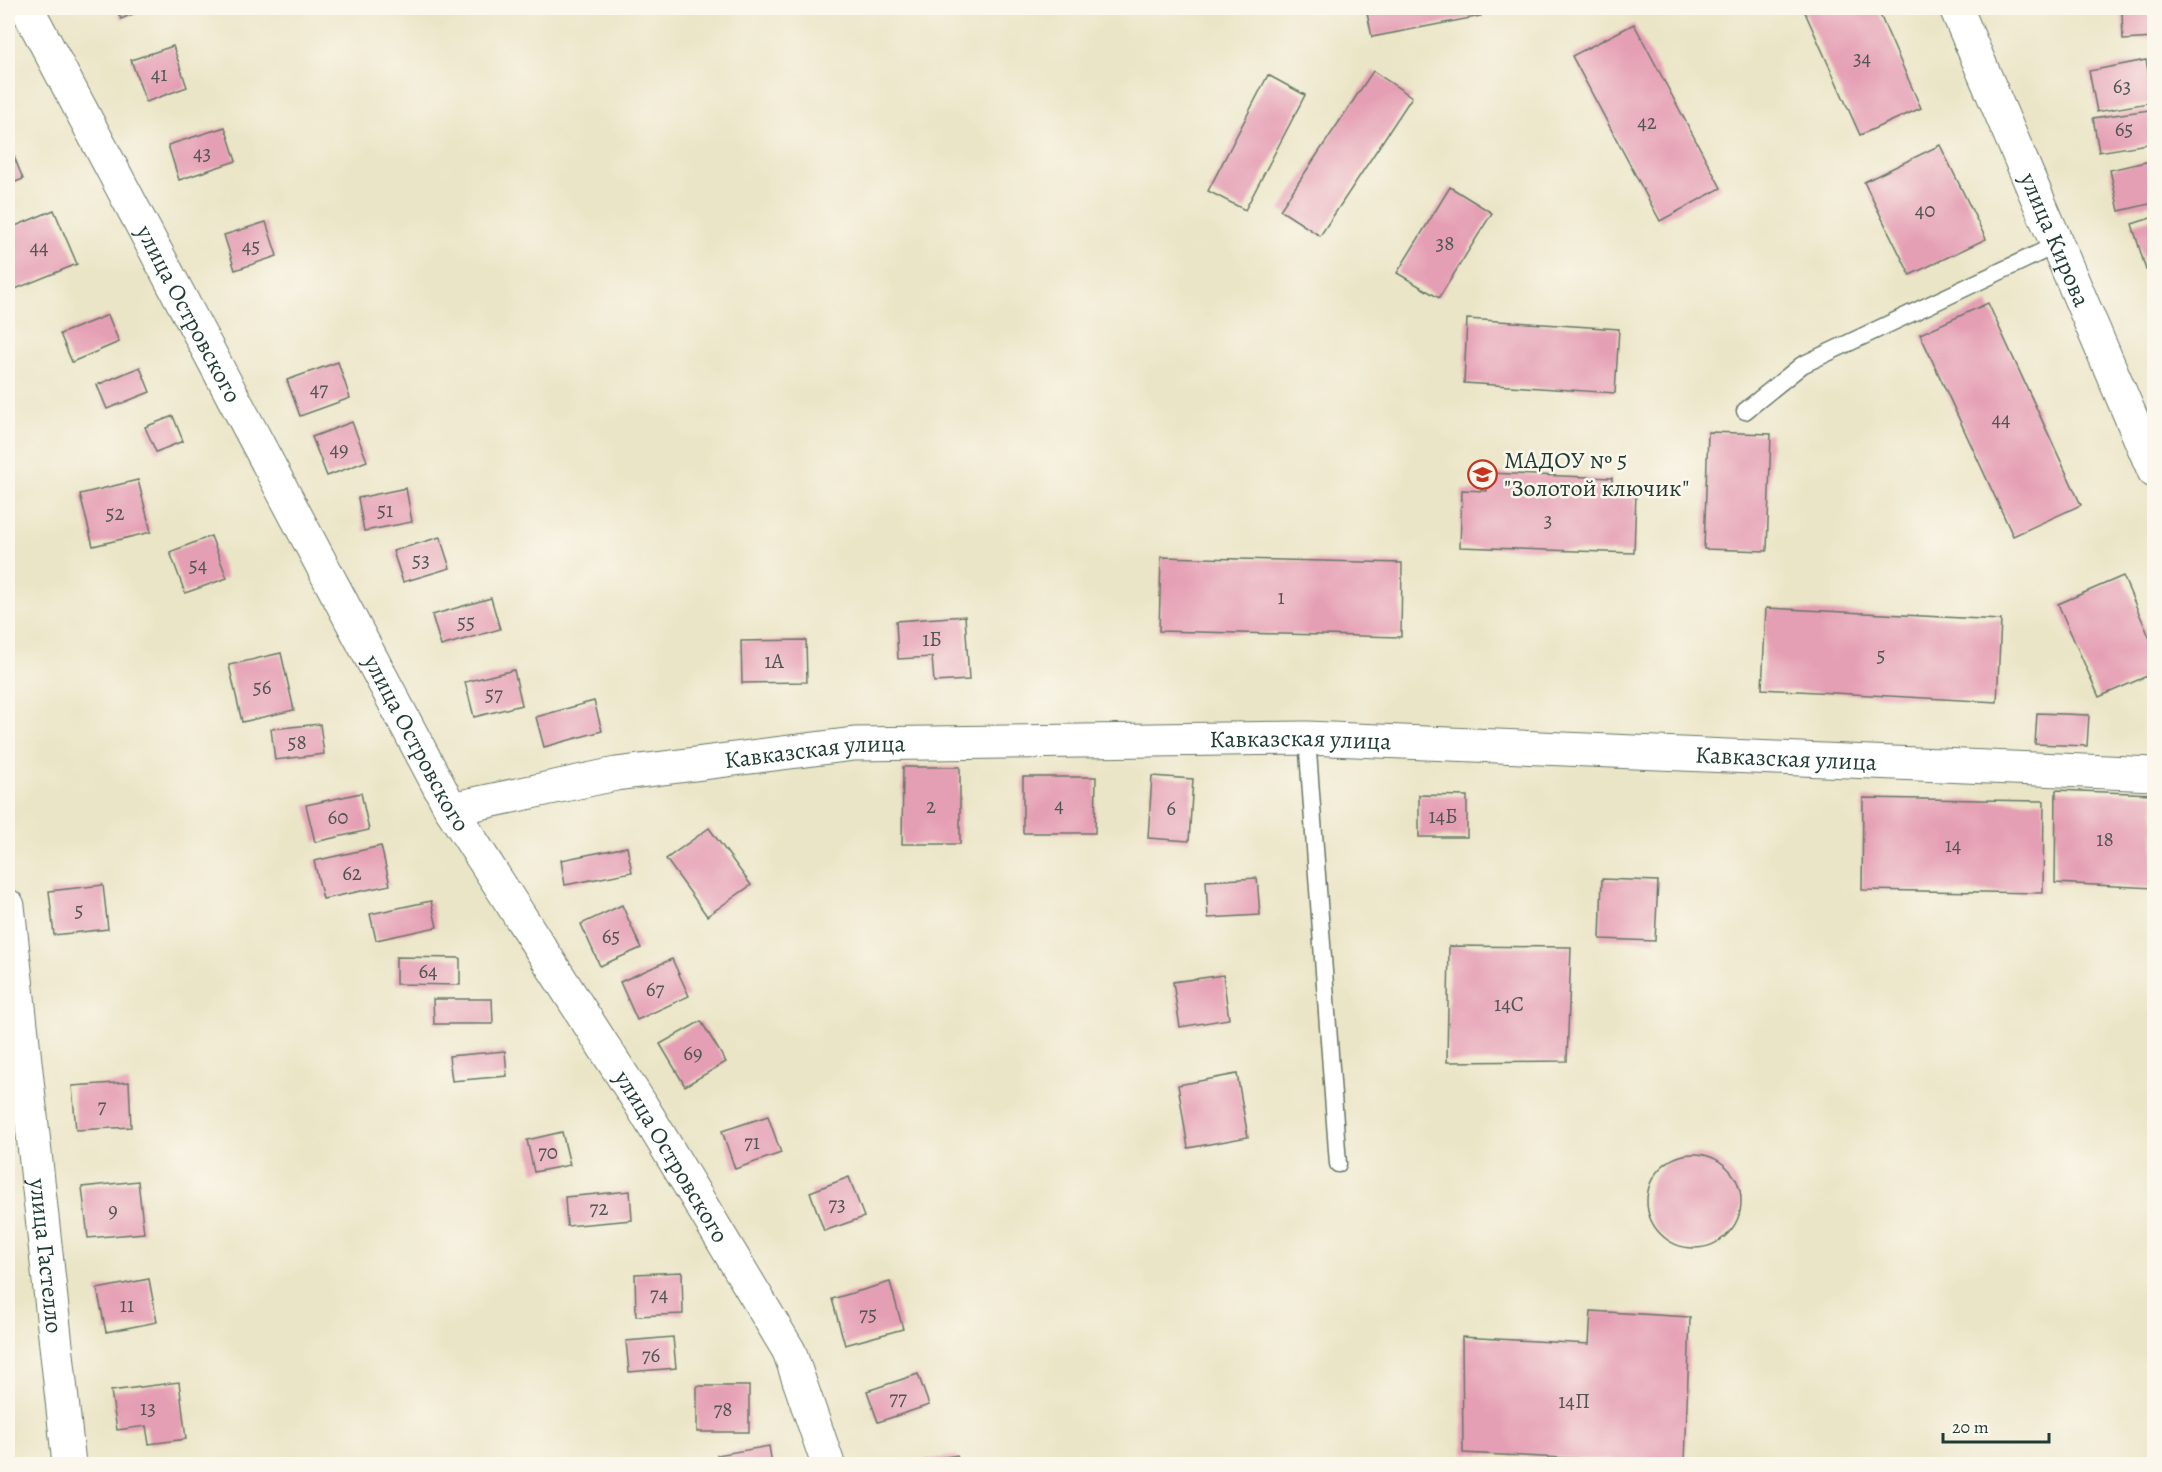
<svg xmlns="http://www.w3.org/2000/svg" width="2162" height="1472" font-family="Alegreya,serif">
  <rect width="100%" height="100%" fill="#fbf7ec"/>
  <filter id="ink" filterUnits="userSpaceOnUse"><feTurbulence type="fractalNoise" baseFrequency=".0167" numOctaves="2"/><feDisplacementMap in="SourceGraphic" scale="12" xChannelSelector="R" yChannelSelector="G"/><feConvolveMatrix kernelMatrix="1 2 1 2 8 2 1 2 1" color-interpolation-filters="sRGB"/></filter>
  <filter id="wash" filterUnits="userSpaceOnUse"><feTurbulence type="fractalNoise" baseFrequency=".008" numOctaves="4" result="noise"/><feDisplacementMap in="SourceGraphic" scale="24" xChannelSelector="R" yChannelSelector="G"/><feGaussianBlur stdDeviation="1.35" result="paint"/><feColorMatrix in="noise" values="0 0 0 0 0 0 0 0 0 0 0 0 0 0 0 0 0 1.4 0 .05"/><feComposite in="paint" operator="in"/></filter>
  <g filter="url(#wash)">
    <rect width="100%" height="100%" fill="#ebe5c7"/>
    <g id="blocks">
      <g fill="#e59fb4">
        <path d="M 116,8 L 147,8 L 121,19 Z"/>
        <path d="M 1366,8 L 1480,8 L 1481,16 L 1372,37 Z"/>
        <path d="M 1803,8 L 1877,8 L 1921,108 L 1860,135 Z"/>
        <path d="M 2154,9 L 2154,38 L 2123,40 L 2122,11 Z"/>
        <path d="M 1634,24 L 1721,188 L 1660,221 L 1572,56 Z"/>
        <path d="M 173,46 L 187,87 L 146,102 L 131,60 Z"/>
        <path d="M 2146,60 L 2154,102 L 2097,112 L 2089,71 Z"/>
        <path d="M 1373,71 L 1412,97 L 1320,236 L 1280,210 Z"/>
        <path d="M 1268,75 L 1305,95 L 1245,210 L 1208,191 Z"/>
        <path d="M 2149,110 L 2154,143 L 2099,152 L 2093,118 Z"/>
        <path d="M 225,127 L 236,161 L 179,180 L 168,145 Z"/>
        <path d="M 8,141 L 23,179 L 8,185 Z"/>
        <path d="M 1940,145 L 1986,239 L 1910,275 L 1864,182 Z"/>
        <path d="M 2150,161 L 2154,179 L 2154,203 L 2119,211 L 2110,170 Z"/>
        <path d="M 1450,187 L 1492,213 L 1439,298 L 1397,273 Z"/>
        <path d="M 54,210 L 77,264 L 8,292 L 8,229 Z"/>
        <path d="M 2154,217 L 2154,267 L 2146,270 L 2132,224 Z"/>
        <path d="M 266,222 L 277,256 L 235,270 L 224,235 Z"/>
        <path d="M 1988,303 L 2081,505 L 2013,536 L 1920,334 Z"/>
        <path d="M 108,315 L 119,342 L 72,362 L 60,334 Z"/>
        <path d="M 1467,319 L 1619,329 L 1615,393 L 1464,383 Z"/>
        <path d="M 338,362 L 350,398 L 300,416 L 287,380 Z"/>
        <path d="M 140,367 L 150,392 L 107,409 L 97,385 Z"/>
        <path d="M 173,416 L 183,441 L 156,452 L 145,427 Z"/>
        <path d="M 352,422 L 367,461 L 327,476 L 312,437 Z"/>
        <path d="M 1708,432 L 1771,434 L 1767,551 L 1704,549 Z"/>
        <path d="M 1487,473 L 1612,478 L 1612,492 L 1636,493 L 1634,553 L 1460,547 L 1462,490 L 1487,491 Z"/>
        <path d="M 138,480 L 151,532 L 93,546 L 80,494 Z"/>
        <path d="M 406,488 L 412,522 L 364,531 L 358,498 Z"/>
        <path d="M 211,536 L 227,578 L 185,593 L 170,552 Z"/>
        <path d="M 440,537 L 450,568 L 403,582 L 393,551 Z"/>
        <path d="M 1161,557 L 1402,563 L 1401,637 L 1159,631 Z"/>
        <path d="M 2123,576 L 2154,648 L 2154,673 L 2099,697 L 2058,604 Z"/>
        <path d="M 491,598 L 500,629 L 441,646 L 432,615 Z"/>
        <path d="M 1766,608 L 2001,620 L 1997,702 L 1762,689 Z"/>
        <path d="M 965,616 L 969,680 L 934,682 L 932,657 L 898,659 L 896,621 Z"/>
        <path d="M 806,640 L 807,682 L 742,683 L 741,641 Z"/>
        <path d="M 281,653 L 294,710 L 242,722 L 229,665 Z"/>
        <path d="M 514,670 L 522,705 L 474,717 L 465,682 Z"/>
        <path d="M 594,701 L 602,731 L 544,747 L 536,717 Z"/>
        <path d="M 2037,713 L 2089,715 L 2087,746 L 2035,744 Z"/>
        <path d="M 320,724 L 324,754 L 275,760 L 271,729 Z"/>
        <path d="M 903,767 L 960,767 L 960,844 L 902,844 Z"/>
        <path d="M 1152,776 L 1193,779 L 1189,841 L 1148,838 Z"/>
        <path d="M 1023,777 L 1096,777 L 1095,833 L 1023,833 Z"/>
        <path d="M 2056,790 L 2154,794 L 2154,888 L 2055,883 Z"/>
        <path d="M 361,793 L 369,830 L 315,842 L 306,805 Z"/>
        <path d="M 1419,795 L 1467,796 L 1467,837 L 1419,837 Z"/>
        <path d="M 1863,798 L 2044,801 L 2043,893 L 1862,890 Z"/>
        <path d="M 709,828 L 751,885 L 707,916 L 666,859 Z"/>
        <path d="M 381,846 L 390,885 L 323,899 L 314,861 Z"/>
        <path d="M 627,847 L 632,872 L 565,885 L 561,860 Z"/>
        <path d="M 1257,878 L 1260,915 L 1208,918 L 1206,881 Z"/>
        <path d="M 1602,879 L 1658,881 L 1655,941 L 1600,939 Z"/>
        <path d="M 103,885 L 108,929 L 54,935 L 49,891 Z"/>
        <path d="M 431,901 L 437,927 L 376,940 L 370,914 Z"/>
        <path d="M 622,905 L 641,948 L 600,966 L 581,924 Z"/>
        <path d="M 1449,946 L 1571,947 L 1567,1061 L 1447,1062 Z"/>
        <path d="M 396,957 L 460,958 L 460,985 L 396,984 Z"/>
        <path d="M 672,959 L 689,996 L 637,1020 L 620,982 Z"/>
        <path d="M 1223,975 L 1229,1019 L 1180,1027 L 1173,982 Z"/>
        <path d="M 433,999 L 492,999 L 493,1024 L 434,1024 Z"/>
        <path d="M 701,1021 L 726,1062 L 685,1086 L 660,1044 Z"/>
        <path d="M 505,1051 L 507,1076 L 452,1081 L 449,1056 Z"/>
        <path d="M 1237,1074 L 1248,1137 L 1188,1148 L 1178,1085 Z"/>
        <path d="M 129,1082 L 131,1127 L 76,1130 L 72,1086 Z"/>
        <path d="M 768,1116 L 781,1153 L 735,1169 L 722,1131 Z"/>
        <path d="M 562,1132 L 570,1165 L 534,1172 L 527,1140 Z"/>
        <circle cx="1694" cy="1201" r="47"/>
        <path d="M 849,1177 L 864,1217 L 824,1231 L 810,1192 Z"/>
        <path d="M 138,1181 L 144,1233 L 88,1238 L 82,1187 Z"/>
        <path d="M 630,1191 L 632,1220 L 567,1226 L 565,1197 Z"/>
        <path d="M 682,1272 L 683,1314 L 636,1316 L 635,1274 Z"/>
        <path d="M 149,1279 L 157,1322 L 106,1332 L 97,1289 Z"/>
        <path d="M 890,1282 L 903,1329 L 845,1345 L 832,1299 Z"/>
        <path d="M 1591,1311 L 1690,1317 L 1685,1464 L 1463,1453 L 1462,1337 L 1589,1344 Z"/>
        <path d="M 673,1337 L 676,1368 L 629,1372 L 626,1341 Z"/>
        <path d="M 918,1374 L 929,1405 L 878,1422 L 867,1391 Z"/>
        <path d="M 179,1382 L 186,1439 L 149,1444 L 146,1426 L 117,1430 L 111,1391 Z"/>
        <rect x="697" y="1386" width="52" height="46"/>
        <path d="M 769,1446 L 772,1464 L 718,1464 L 717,1455 Z"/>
        <path d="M 957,1455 L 959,1464 L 911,1464 L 911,1463 Z"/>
      </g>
    </g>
  </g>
  <g filter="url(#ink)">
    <use href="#blocks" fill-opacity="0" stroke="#667867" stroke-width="1.5"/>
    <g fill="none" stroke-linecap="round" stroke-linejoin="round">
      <defs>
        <g id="service">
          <path d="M 1745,411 L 1802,365 L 2056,245"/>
          <path d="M 1307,738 L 1338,1164"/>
        </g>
        <g id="minor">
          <path id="s1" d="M 1956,8 L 2154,471"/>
          <path id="s2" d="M 451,809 L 616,774 L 854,744 L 1307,738 L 2154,774"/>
          <path id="s3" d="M 8,906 L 69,1464"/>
        </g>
        <g id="tertiary">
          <path id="s4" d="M 27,8 L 451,809 L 640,1103 L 789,1351 L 828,1464"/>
        </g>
      </defs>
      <use href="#service" stroke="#667867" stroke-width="19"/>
      <use href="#minor" stroke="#667867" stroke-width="35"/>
      <use href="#tertiary" stroke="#667867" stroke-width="35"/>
      <use href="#service" stroke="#fff" stroke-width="16"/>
      <use href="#minor" stroke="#fff" stroke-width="33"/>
      <use href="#tertiary" stroke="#fff" stroke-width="33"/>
    </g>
  </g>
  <defs>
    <symbol id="school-ring" viewBox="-11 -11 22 22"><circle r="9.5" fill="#fbf7ec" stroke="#c8321e" stroke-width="1.5"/><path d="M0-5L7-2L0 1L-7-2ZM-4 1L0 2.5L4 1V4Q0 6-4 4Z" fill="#c8321e"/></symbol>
  </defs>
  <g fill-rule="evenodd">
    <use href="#school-ring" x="1466" y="458" width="33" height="33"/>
  </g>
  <g text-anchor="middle" stroke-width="5" stroke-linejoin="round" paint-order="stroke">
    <g font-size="21" fill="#505654">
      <text x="1862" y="65">34</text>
      <text x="159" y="81">41</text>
      <text x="2122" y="93">63</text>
      <text x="1647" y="129">42</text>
      <text x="2124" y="136">65</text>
      <text x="202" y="160">43</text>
      <text x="1925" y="217">40</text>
      <text x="1445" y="250">38</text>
      <text x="251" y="253">45</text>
      <text x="39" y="254">44</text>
      <text x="319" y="396">47</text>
      <text x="2001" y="426">44</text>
      <text x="339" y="456">49</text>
      <text x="385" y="517">51</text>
      <text x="115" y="520">52</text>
      <text x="1548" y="527">3</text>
      <text x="421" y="567">53</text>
      <text x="198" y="572">54</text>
      <text x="1281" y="604">1</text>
      <text x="466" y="629">55</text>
      <text x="932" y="646">1Б</text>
      <text x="1881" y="662">5</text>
      <text x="774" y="668">1А</text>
      <text x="262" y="694">56</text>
      <text x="494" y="701">57</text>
      <text x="297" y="749">58</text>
      <text x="1059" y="812">4</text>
      <text x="931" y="813">2</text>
      <text x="1171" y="815">6</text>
      <text x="1443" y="823">14Б</text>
      <text x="338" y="824">60</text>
      <text x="2105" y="846">18</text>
      <text x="1953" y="852">14</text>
      <text x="352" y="880">62</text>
      <text x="79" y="917">5</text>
      <text x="611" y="943">65</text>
      <text x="428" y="978">64</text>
      <text x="655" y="996">67</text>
      <text x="1509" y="1011">14С</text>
      <text x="693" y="1060">69</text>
      <text x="102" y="1113">7</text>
      <text x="752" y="1149">71</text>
      <text x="548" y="1159">70</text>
      <text x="837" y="1211">73</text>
      <text x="599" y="1215">72</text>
      <text x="113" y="1217">9</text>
      <text x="659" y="1301">74</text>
      <text x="127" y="1312">11</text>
      <text x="868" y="1321">75</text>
      <text x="651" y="1362">76</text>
      <text x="898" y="1405">77</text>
      <text x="1574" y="1408">14П</text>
      <text x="148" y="1415">13</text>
      <text x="723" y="1416">78</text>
    </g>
    <g font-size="24" fill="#1f3d34" stroke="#fbf7ec">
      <text dy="8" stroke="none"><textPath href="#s1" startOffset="252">улица Кирова</textPath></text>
      <text dy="8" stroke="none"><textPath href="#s4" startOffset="346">улица Островского</textPath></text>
      <text dy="8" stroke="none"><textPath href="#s2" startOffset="855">Кавказская улица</textPath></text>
      <text dy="8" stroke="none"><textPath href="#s4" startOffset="832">улица Островского</textPath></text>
      <text dy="8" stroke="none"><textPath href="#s2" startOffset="369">Кавказская улица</textPath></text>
      <text dy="8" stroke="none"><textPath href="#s2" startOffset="1341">Кавказская улица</textPath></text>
      <text dy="8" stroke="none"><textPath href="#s4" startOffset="1318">улица Островского</textPath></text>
      <text dy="8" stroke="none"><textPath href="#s3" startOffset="352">улица Гастелло</textPath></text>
    </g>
    <g font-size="24" fill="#1f3d34" stroke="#fbf7ec" text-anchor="start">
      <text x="1504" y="468">МАДОУ № 5<tspan x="1504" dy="28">"Золотой ключик"</tspan></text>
    </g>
  </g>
  <rect width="2162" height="1472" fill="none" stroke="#fbf7ec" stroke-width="30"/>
  <path d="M1943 1433v9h106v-9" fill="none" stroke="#1f3d34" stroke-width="3"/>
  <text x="1952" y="1433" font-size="18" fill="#1f3d34" stroke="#fbf7ec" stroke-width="4.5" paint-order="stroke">20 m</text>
</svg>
